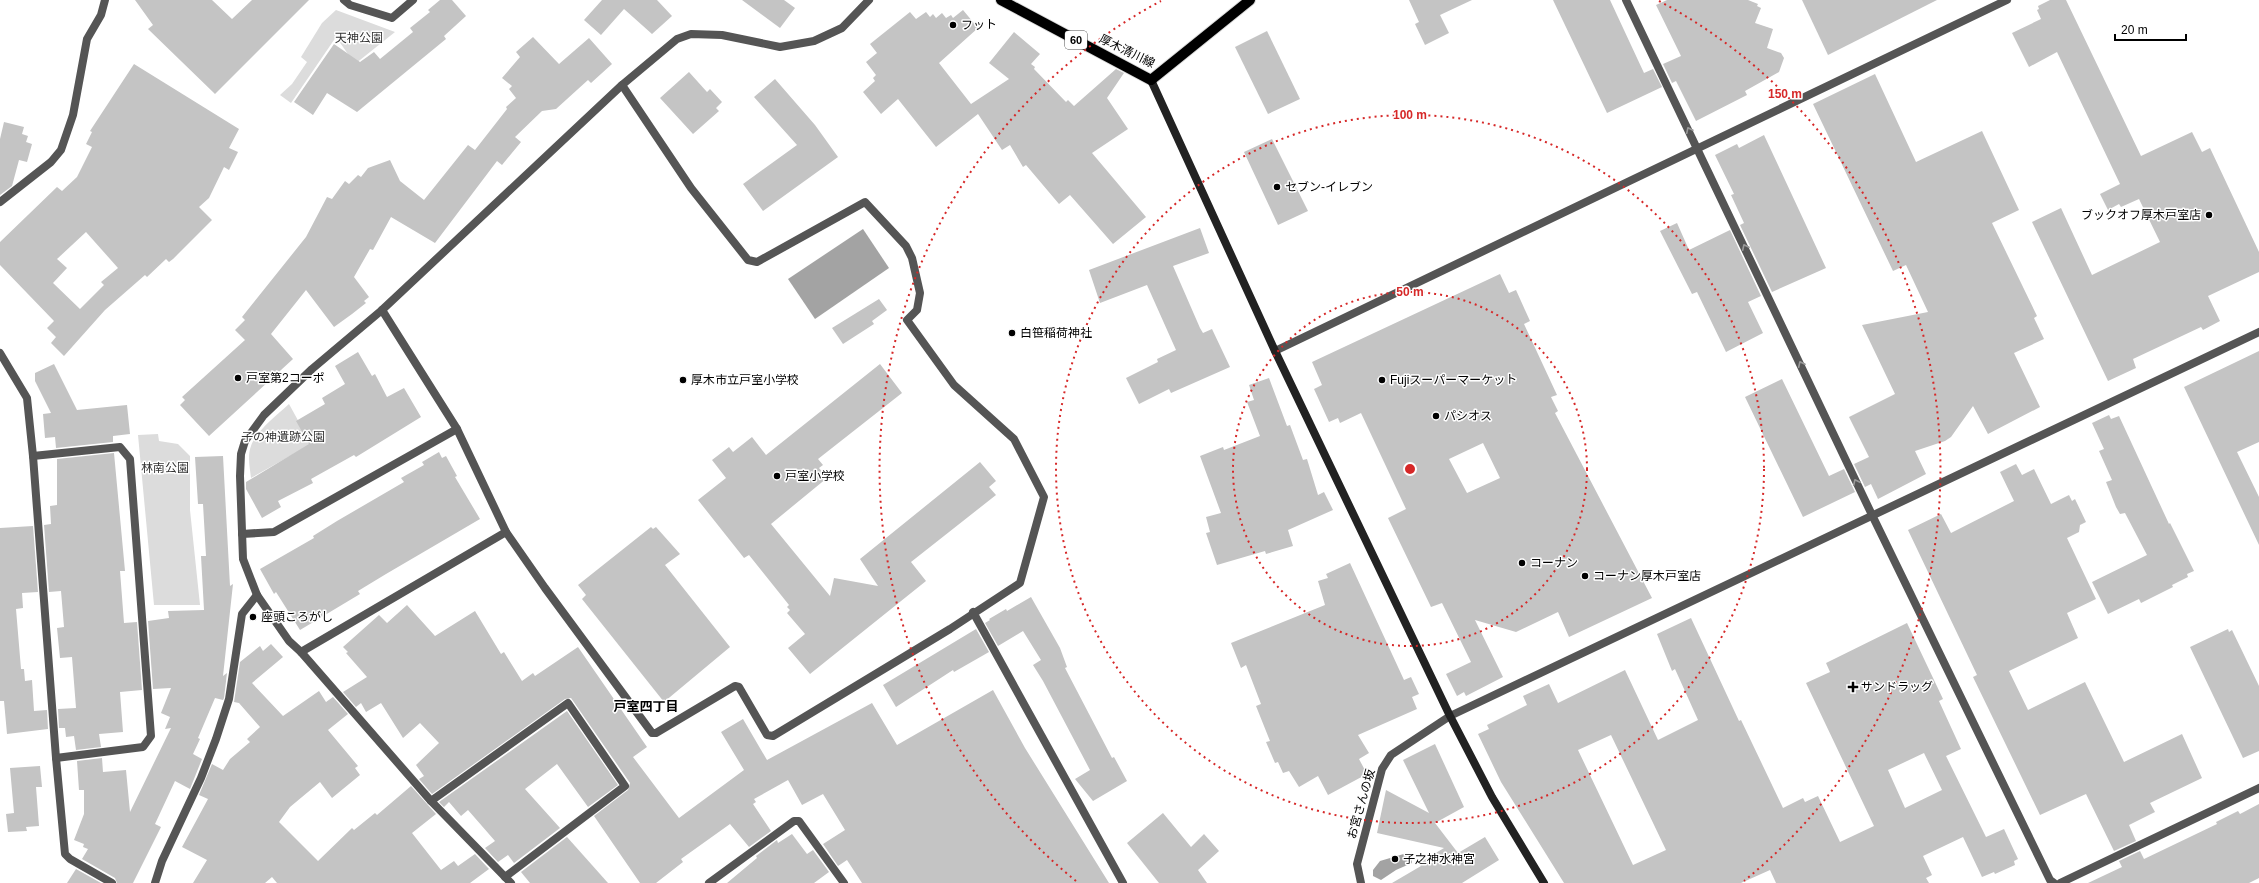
<svg xmlns="http://www.w3.org/2000/svg" width="2259" height="883" font-family="Helvetica,'Noto Sans JP',sans-serif">
  <rect width="100%" height="100%" fill="#fff"/>
  <g fill="#dcdcdc">
    <path d="M 336,10 L 395,32 L 355,64 L 336,37 L 291,103 L 280,95 L 292,84 L 307,62 L 301,57 L 322,23 Z"/>
    <path d="M 289,404 L 311,444 L 251,478 C 250,468 247,456 251,446 C 256,431 277,415 289,404 Z"/>
    <path d="M 158,434 L 159,441 L 178,444 L 190,456 L 190,510 L 200,605 L 154,605 L 138,435 Z"/>
  </g>
  <g fill="#a3a3a3">
    <path d="M 863,229 L 889,268 L 815,319 L 788,279 Z"/>
    <path d="M 1407,853 L 1412,856 L 1412,863 L 1396,870 L 1381,880 L 1373,876 L 1373,870 L 1380,861 Z"/>
  </g>
  <g fill="#c4c4c4" fill-rule="evenodd">
    <path d="M 135,0 L 212,0 L 232,19 L 252,0 L 309,0 L 215,94 L 148,29 L 153,25 Z"/>
    <path d="M 440,0 L 452,0 L 466,16 L 444,36 L 446,39 L 357,112 L 327,93 L 313,115 L 294,102 L 334,44 L 360,62 L 374,52 L 380,59 L 413,32 L 410,28 L 430,12 L 428,10 Z"/>
    <path d="M 602,0 L 657,0 L 672,16 L 652,34 L 624,9 L 601,35 L 584,20 Z"/>
    <path d="M 742,0 L 784,0 L 795,8 L 780,28 Z"/>
    <path d="M 1409,0 L 1472,0 L 1440,15 L 1449,33 L 1425,45 L 1415,24 L 1419,22 Z"/>
    <path d="M 1553,0 L 1610,0 L 1644,73 L 1653,69 L 1662,87 L 1607,113 Z"/>
    <path d="M 1667,0 L 1748,0 L 1758,4 L 1757,6 L 1761,8 L 1755,23 L 1773,29 L 1767,48 L 1781,53 L 1784,58 L 1779,72 L 1745,91 L 1747,95 L 1696,121 L 1676,81 L 1672,83 L 1663,64 L 1681,56 L 1656,5 Z"/>
    <path d="M 1802,0 L 1937,0 L 1828,55 Z"/>
    <path d="M 2050,0 L 2066,0 L 2141,156 L 2192,132 L 2202,152 L 2210,148 L 2259,252 L 2259,272 L 2208,296 L 2220,321 L 2203,330 L 2201,327 L 2133,359 L 2136,368 L 2108,381 L 2032,222 L 2061,208 L 2092,275 L 2160,242 L 2139,199 L 2121,207 L 2119,204 L 2108,210 L 2100,194 L 2120,184 L 2057,52 L 2029,67 L 2012,33 L 2041,19 L 2037,10 L 2039,9 L 2038,6 Z"/>
    <path d="M 963,10 L 978,28 L 939,63 L 971,104 L 1009,79 L 989,63 L 1014,32 L 1040,54 L 1031,64 L 1035,67 L 1034,69 L 1066,102 L 1068,100 L 1074,106 L 1116,69 L 1124,73 L 1107,98 L 1128,129 L 1092,153 L 1146,217 L 1113,244 L 1070,195 L 1059,204 L 1026,165 L 1023,167 L 1010,145 L 1002,150 L 978,114 L 936,147 L 898,99 L 881,114 L 863,92 L 875,81 L 873,78 L 876,75 L 866,62 L 877,53 L 870,44 L 910,12 L 916,19 L 926,12 L 930,17 L 933,14 L 936,18 L 942,13 L 946,18 L 951,15 L 953,18 Z"/>
    <path d="M 1267,31 L 1300,99 L 1268,114 L 1235,47 Z"/>
    <path d="M 533,37 L 559,64 L 589,38 L 612,64 L 591,83 L 588,80 L 556,109 L 542,111 L 515,137 L 521,142 L 502,165 L 497,161 L 435,243 L 391,217 L 373,250 L 370,249 L 354,277 L 369,297 L 364,301 L 366,303 L 352,314 L 334,327 L 306,290 L 271,334 L 293,359 L 209,436 L 180,405 L 185,400 L 182,397 L 245,340 L 235,330 L 245,320 L 242,317 L 306,237 L 327,197 L 332,199 L 345,181 L 349,184 L 358,175 L 361,177 L 368,168 L 390,160 L 400,181 L 424,200 L 468,145 L 475,150 L 507,109 L 506,107 L 516,98 L 509,89 L 512,86 L 502,78 L 520,57 L 516,52 Z"/>
    <path d="M 134,64 L 239,129 L 229,148 L 238,152 L 229,170 L 224,167 L 209,198 L 199,207 L 212,220 L 173,259 L 169,262 L 166,259 L 147,277 L 145,275 L 105,310 L 64,356 L 51,343 L 56,337 L 47,328 L 54,321 L 0,265 L 0,242 L 57,187 L 62,191 L 77,177 L 92,147 L 86,144 L 92,132 L 90,131 ZM 86,232 L 118,268 L 101,282 L 104,285 L 80,309 L 53,283 L 67,268 L 57,259 Z"/>
    <path d="M 689,72 L 707,92 L 710,89 L 722,102 L 716,108 L 719,111 L 693,134 L 660,98 Z"/>
    <path d="M 1875,74 L 1916,162 L 1982,131 L 2019,210 L 1992,223 L 2037,316 L 2034,318 L 2044,339 L 2014,353 L 2040,407 L 1988,434 L 1973,406 L 1951,437 L 1945,441 L 1915,451 L 1926,474 L 1878,499 L 1871,484 L 1865,487 L 1854,464 L 1869,457 L 1849,417 L 1895,394 L 1862,325 L 1928,312 L 1906,265 L 1893,271 L 1813,104 Z"/>
    <path d="M 775,79 L 815,125 L 838,157 L 763,211 L 743,184 L 797,145 L 754,97 Z"/>
    <path d="M 4,122 L 24,127 L 22,134 L 28,136 L 26,142 L 32,144 L 27,162 L 19,160 L 12,186 L 0,195 L 0,139 Z"/>
    <path d="M 1764,135 L 1826,268 L 1772,292 L 1740,225 L 1744,223 L 1731,195 L 1734,194 L 1715,155 L 1737,144 L 1739,148 Z"/>
    <path d="M 1272,139 L 1308,211 L 1278,225 L 1244,152 Z"/>
    <path d="M 1677,223 L 1689,250 L 1730,230 L 1761,296 L 1748,302 L 1763,333 L 1726,352 L 1697,292 L 1692,294 L 1660,231 Z"/>
    <path d="M 1200,228 L 1209,253 L 1173,266 L 1200,328 L 1203,333 L 1212,329 L 1230,367 L 1171,393 L 1169,389 L 1139,404 L 1126,378 L 1158,362 L 1157,359 L 1176,350 L 1147,285 L 1100,303 L 1089,270 Z"/>
    <path d="M 1500,274 L 1509,293 L 1516,290 L 1530,321 L 1524,324 L 1557,395 L 1551,397 L 1558,411 L 1555,413 L 1652,598 L 1569,637 L 1558,612 L 1516,632 L 1475,620 L 1503,677 L 1466,696 L 1464,692 L 1457,696 L 1446,674 L 1471,662 L 1442,603 L 1431,607 L 1388,518 L 1406,509 L 1361,413 L 1340,423 L 1338,418 L 1329,422 L 1314,389 L 1322,385 L 1312,362 ZM 1483,443 L 1500,478 L 1467,493 L 1449,459 Z"/>
    <path d="M 879,299 L 887,310 L 872,321 L 874,324 L 843,344 L 832,328 Z"/>
    <path d="M 2259,351 L 2259,442 L 2237,452 L 2259,497 L 2259,545 L 2184,387 Z"/>
    <path d="M 358,352 L 372,376 L 375,374 L 387,397 L 404,388 L 421,417 L 356,457 L 354,455 L 311,479 L 313,483 L 278,501 L 281,507 L 262,518 L 246,489 L 246,482 L 309,444 L 296,421 L 325,404 L 322,398 L 345,384 L 335,366 Z"/>
    <path d="M 54,364 L 77,410 L 127,405 L 130,434 L 113,436 L 113,442 L 56,448 L 55,437 L 45,438 L 43,414 L 51,413 L 35,381 L 35,373 Z"/>
    <path d="M 880,364 L 902,393 L 818,459 L 823,465 L 819,468 L 827,478 L 771,524 L 830,596 L 834,578 L 878,586 L 860,559 L 980,462 L 996,481 L 989,487 L 996,495 L 911,562 L 926,581 L 810,674 L 788,648 L 805,634 L 787,613 L 790,610 L 787,607 L 789,605 L 749,555 L 744,558 L 698,500 L 726,478 L 712,460 L 729,447 L 733,452 L 752,437 L 766,455 Z"/>
    <path d="M 1269,378 L 1287,426 L 1290,425 L 1303,460 L 1307,459 L 1318,495 L 1324,492 L 1333,510 L 1288,530 L 1293,546 L 1266,554 L 1265,551 L 1217,565 L 1206,533 L 1210,532 L 1206,517 L 1221,513 L 1200,456 L 1223,447 L 1224,450 L 1260,436 L 1247,402 L 1254,400 L 1249,385 Z"/>
    <path d="M 1782,379 L 1829,476 L 1844,469 L 1855,492 L 1803,517 L 1745,397 Z"/>
    <path d="M 2109,415 L 2111,419 L 2119,416 L 2169,524 L 2170,523 L 2194,571 L 2187,574 L 2188,577 L 2172,585 L 2173,587 L 2141,603 L 2139,599 L 2108,614 L 2092,582 L 2147,555 L 2125,513 L 2120,514 L 2116,507 L 2106,482 L 2112,480 L 2099,451 L 2104,449 L 2092,423 Z"/>
    <path d="M 439,452 L 442,458 L 446,456 L 457,476 L 455,477 L 480,519 L 386,574 L 358,591 L 360,594 L 300,630 L 276,592 L 274,594 L 260,569 L 314,538 L 313,536 L 337,521 L 404,482 L 401,478 L 424,465 L 422,462 Z"/>
    <path d="M 114,453 L 125,571 L 120,571 L 124,623 L 137,622 L 142,690 L 120,692 L 123,732 L 99,734 L 101,747 L 76,750 L 74,736 L 66,737 L 65,728 L 59,728 L 58,709 L 76,708 L 72,657 L 60,658 L 57,628 L 64,627 L 61,591 L 49,592 L 44,525 L 51,524 L 50,506 L 57,505 L 57,459 Z"/>
    <path d="M 223,456 L 230,586 L 233,584 L 223,676 L 227,673 L 224,698 L 223,700 L 215,698 L 198,738 L 200,739 L 193,754 L 202,759 L 190,789 L 175,781 L 155,824 L 161,827 L 133,883 L 117,883 L 115,878 L 82,859 L 88,849 L 83,847 L 84,844 L 74,840 L 84,814 L 84,790 L 79,790 L 77,761 L 102,758 L 103,772 L 126,770 L 130,812 L 171,728 L 165,729 L 170,717 L 161,713 L 171,688 L 153,689 L 148,621 L 169,618 L 168,611 L 204,610 L 201,556 L 206,556 L 203,504 L 198,504 L 195,457 Z"/>
    <path d="M 2016,464 L 2022,475 L 2034,469 L 2051,504 L 2069,495 L 2072,501 L 2075,499 L 2086,522 L 2080,525 L 2079,532 L 2067,538 L 2096,599 L 2067,613 L 2078,638 L 2009,671 L 2028,710 L 2085,682 L 2124,762 L 2182,734 L 2202,778 L 2150,803 L 2155,812 L 2129,825 L 2136,841 L 2114,851 L 2086,794 L 2040,815 L 1973,677 L 1977,675 L 1908,530 L 1941,514 L 1951,533 L 2014,501 L 2000,472 Z"/>
    <path d="M 33,526 L 38,592 L 22,593 L 23,608 L 16,609 L 21,669 L 24,669 L 25,681 L 32,680 L 34,711 L 47,710 L 48,729 L 7,734 L 4,701 L 0,701 L 0,528 Z"/>
    <path d="M 651,527 L 653,529 L 656,527 L 680,554 L 665,565 L 730,647 L 664,702 L 582,599 L 586,595 L 578,585 Z"/>
    <path d="M 1350,563 L 1404,680 L 1411,677 L 1419,694 L 1412,697 L 1417,709 L 1358,735 L 1369,753 L 1359,759 L 1367,774 L 1328,795 L 1318,776 L 1299,787 L 1289,771 L 1283,773 L 1278,762 L 1275,763 L 1266,742 L 1270,741 L 1256,706 L 1261,704 L 1246,665 L 1241,668 L 1231,643 L 1325,605 L 1318,581 L 1328,578 L 1326,574 Z"/>
    <path d="M 1031,597 L 1060,648 L 1067,667 L 1065,668 L 1112,758 L 1114,757 L 1127,781 L 1093,801 L 1075,779 L 1090,770 L 1043,681 L 1033,665 L 1041,660 L 1023,631 L 998,646 L 985,623 L 990,620 L 989,619 L 1006,609 L 1007,611 Z"/>
    <path d="M 407,605 L 435,636 L 475,611 L 501,654 L 504,652 L 522,681 L 533,673 L 535,676 L 578,647 L 647,747 L 633,757 L 679,818 L 744,770 L 721,732 L 743,719 L 767,760 L 872,703 L 897,745 L 993,690 L 1025,748 L 1109,883 L 862,883 L 847,860 L 838,866 L 823,844 L 845,830 L 823,794 L 802,805 L 788,780 L 754,799 L 756,802 L 753,804 L 771,831 L 749,847 L 730,824 L 681,859 L 683,862 L 656,883 L 640,883 L 594,816 L 628,790 L 630,783 L 571,698 L 565,699 L 432,794 L 419,779 L 424,776 L 416,765 L 439,743 L 420,723 L 403,738 L 381,703 L 366,712 L 361,703 L 356,707 L 343,692 L 367,677 L 346,653 L 348,652 L 343,647 L 379,615 L 387,623 Z"/>
    <path d="M 1691,618 L 1739,721 L 1741,720 L 1783,808 L 1803,798 L 1805,802 L 1818,796 L 1840,842 L 1874,826 L 1806,683 L 1830,672 L 1826,663 L 1907,623 L 1943,699 L 1939,701 L 1961,749 L 1946,756 L 1986,837 L 2004,829 L 2018,859 L 2014,861 L 2015,865 L 1995,874 L 1994,872 L 1982,877 L 1963,837 L 1923,856 L 1932,875 L 1926,878 L 1929,883 L 1776,883 L 1770,870 L 1741,883 L 1564,883 L 1501,782 L 1478,734 L 1489,729 L 1487,725 L 1527,705 L 1523,696 L 1549,684 L 1558,703 L 1625,670 L 1658,740 L 1698,720 L 1675,669 L 1672,671 L 1657,634 ZM 1611,735 L 1666,850 L 1633,865 L 1578,750 ZM 1924,753 L 1942,790 L 1905,808 L 1888,770 Z"/>
    <path d="M 976,629 L 989,652 L 954,672 L 953,670 L 896,707 L 883,685 Z"/>
    <path d="M 2228,629 L 2229,632 L 2232,630 L 2259,686 L 2259,751 L 2243,758 L 2190,647 Z"/>
    <path d="M 271,644 L 283,657 L 252,683 L 283,716 L 319,691 L 326,702 L 333,697 L 348,714 L 328,730 L 358,766 L 355,768 L 360,775 L 332,798 L 320,782 L 290,807 L 279,822 L 318,861 L 352,828 L 354,830 L 375,813 L 377,815 L 411,786 L 436,814 L 412,833 L 441,870 L 454,861 L 458,866 L 475,854 L 489,869 L 470,883 L 277,883 L 272,877 L 265,883 L 193,883 L 207,860 L 182,847 L 208,799 L 199,795 L 212,764 L 223,770 L 230,759 L 250,742 L 247,739 L 260,727 L 239,703 L 234,702 L 240,662 L 260,646 L 263,651 Z"/>
    <path d="M 567,711 L 618,785 L 588,807 L 557,764 L 525,789 L 560,828 L 514,863 L 508,855 L 498,862 L 485,848 L 495,841 L 468,810 L 461,816 L 449,802 L 444,807 L 439,802 Z"/>
    <path d="M 1435,744 L 1464,807 L 1435,823 L 1458,853 L 1485,837 L 1499,860 L 1462,883 L 1392,883 L 1421,866 L 1419,863 L 1444,848 L 1377,833 L 1386,790 L 1429,813 L 1403,760 Z"/>
    <path d="M 40,766 L 42,787 L 36,787 L 39,826 L 26,827 L 27,831 L 8,832 L 6,814 L 14,813 L 10,768 Z"/>
    <path d="M 2259,804 L 2259,878 L 2249,883 L 2088,883 L 2122,867 L 2119,861 L 2140,851 L 2144,859 L 2217,824 L 2216,822 L 2238,811 L 2240,814 Z"/>
    <path d="M 1163,813 L 1191,847 L 1204,834 L 1219,851 L 1198,870 L 1207,883 L 1159,883 L 1127,843 Z"/>
    <path d="M 792,834 L 807,854 L 813,850 L 829,872 L 814,883 L 727,883 L 757,858 L 756,856 L 777,840 L 778,843 Z"/>
    <path d="M 567,837 L 608,883 L 530,883 L 521,872 Z"/>
    <path d="M 76,869 L 101,883 L 67,883 Z"/>
  </g>
  <g fill="none" stroke-linecap="round" stroke-linejoin="round">
    <defs>
      <path id="primary" d="M 1001,0 L 1151,80 L 1250,0"/>
    </defs>
    <use href="#primary" stroke="#dbdbdb" stroke-width="12"/>
    <g stroke="#555" stroke-width="8">
      <path d="M 344,0 L 350,5 L 392,18 L 413,0"/>
      <path d="M 1626,0 L 1873,517 L 2050,880 L 2054,883"/>
      <path d="M 0,202 L 51,162 L 61,150 L 73,115 L 87,39 L 101,15 L 105,0"/>
      <path d="M 382,310 L 457,429 L 506,532 L 545,588 L 652,733 L 656,733 L 735,686 L 739,687 L 767,735 L 773,736 L 950,629 L 1020,583 L 1044,497 L 1014,439 L 954,385 L 907,320 L 917,310 L 920,293 L 912,258 L 906,246 L 865,202 L 757,262 L 748,260 L 691,188 L 622,85"/>
      <path d="M 1275,351 L 2007,0"/>
      <path d="M 0,353 L 27,398 L 33,456 L 56,758 L 65,854 L 70,859 L 112,883"/>
      <path d="M 33,456 L 120,447 L 130,459 L 151,736 L 143,747 L 56,758"/>
      <path d="M 242,534 L 274,532 L 457,429"/>
      <path d="M 973,612 L 1123,883"/>
      <path d="M 301,652 L 506,532"/>
      <path d="M 431,801 L 568,703 L 625,786 L 505,877"/>
      <path d="M 155,883 L 162,861 L 201,778 L 216,739 L 229,699 L 242,614 L 257,595"/>
      <path d="M 511,883 L 431,801 L 301,652 L 289,641 L 257,595 L 243,559 L 240,476 L 241,454 L 245,441 L 264,415 L 312,369 L 382,310 L 622,85 L 677,39 L 691,34 L 722,35 L 780,47 L 814,41 L 842,28 L 869,0"/>
      <path d="M 709,883 L 794,821 L 799,821 L 844,883"/>
      <path d="M 1361,883 L 1357,864 L 1382,769 L 1391,755 L 1450,716 L 2259,332"/>
      <path d="M 2060,883 L 2259,788"/>
    </g>
    <path stroke="#222" stroke-width="8" d="M 1151,80 L 1275,351 L 1450,716 L 1492,797 L 1544,883"/>
    <use href="#primary" stroke="#000" stroke-width="10"/>
  </g>
  <defs><path id="oneway-chevron" d="M-2-3.5L2.5 0L-2 3.5" fill="none" stroke-width="1.6" stroke-linecap="round" stroke-linejoin="round"/></defs>
  <g stroke="#999">
    <use href="#oneway-chevron" transform="translate(1689 130) rotate(-116)"/>
    <use href="#oneway-chevron" transform="translate(1745 247) rotate(-115)"/>
    <use href="#oneway-chevron" transform="translate(1801 364) rotate(-115)"/>
    <use href="#oneway-chevron" transform="translate(1856 482) rotate(-115)"/>
  </g>
  <g fill="none" stroke="#d62828" stroke-width="2" stroke-dasharray="2 4">
    <circle cx="1410" cy="469" r="177"/>
    <circle cx="1410" cy="469" r="354"/>
    <path d="M1076 881A530 530 0 0 1 1161 1M1659 1A530 530 0 0 1 1744 881"/>
  </g>
  <g fill="#000" stroke="#fff" stroke-width="1.5">
    <circle cx="953" cy="25" r="4"/>
    <circle cx="1277" cy="187" r="4"/>
    <circle cx="2209" cy="215" r="4"/>
    <circle cx="1012" cy="333" r="4"/>
    <circle cx="238" cy="378" r="4"/>
    <circle cx="683" cy="380" r="4"/>
    <circle cx="1382" cy="380" r="4"/>
    <circle cx="1436" cy="416" r="4"/>
    <circle cx="777" cy="476" r="4"/>
    <circle cx="1522" cy="563" r="4"/>
    <circle cx="1585" cy="576" r="4"/>
    <circle cx="253" cy="617" r="4"/>
    <path d="M1851 681h4v4h4v4h-4v4h-4v-4h-4v-4h4z"/>
    <circle cx="1395" cy="859" r="4"/>
  </g>
  <g text-anchor="middle" stroke-width="3" stroke-linejoin="round" paint-order="stroke">
    <rect fill="#fff" stroke="#4c4c4c" stroke-width="1" x="1065" y="31" width="22" height="18" rx="3"/>
    <g font-size="11" font-weight="bold" fill="#000">
      <text x="1076" y="44">60</text>
    </g>
    <g font-size="12" fill="#000" stroke="#fff" text-anchor="start">
      <text x="961" y="29">フット</text>
      <text x="1285" y="191">セブン-イレブン</text>
      <text x="2201" y="219" text-anchor="end">ブックオフ厚木戸室店</text>
      <text x="1020" y="337">白笹稲荷神社</text>
      <text x="246" y="382">戸室第2コーポ</text>
      <text x="691" y="384">厚木市立戸室小学校</text>
      <text x="1390" y="384">Fujiスーパーマーケット</text>
      <text x="1444" y="420">パシオス</text>
      <text x="785" y="480">戸室小学校</text>
      <text x="1530" y="567">コーナン</text>
      <text x="1593" y="580">コーナン厚木戸室店</text>
      <text x="261" y="621">座頭ころがし</text>
      <text x="1861" y="691">サンドラッグ</text>
      <text x="1403" y="863">子之神水神宮</text>
    </g>
    <g font-size="12" fill="#333" stroke="#fff">
      <text x="359" y="42">天神公園</text>
      <text x="283" y="441">子の神遺跡公園</text>
      <text x="165" y="472">林南公園</text>
    </g>
    <g font-size="12" fill="#000" stroke="#fff">
      <text transform="translate(1127 51) rotate(26)" y="4">厚木清川線</text>
      <text transform="translate(1361 804) rotate(-74)" y="4">お宮さんの坂</text>
    </g>
    <g font-size="13" font-weight="bold" fill="#000" stroke="#fff">
      <text x="646" y="711">戸室四丁目</text>
    </g>
  </g>
  <circle cx="1410" cy="469" r="6" fill="#d62828" stroke="#fff" stroke-width="2"/>
  <g font-size="12" text-anchor="middle" font-weight="bold" fill="#d62828" stroke="#fff" stroke-width="3" stroke-linejoin="round" paint-order="stroke">
    <text x="1785" y="98">150 m</text>
    <text x="1410" y="119">100 m</text>
    <text x="1410" y="296">50 m</text>
  </g>
  <path d="M2115 34v6h71v-6" fill="none" stroke="#000000" stroke-width="2"/>
  <text x="2121" y="34" font-size="12" fill="#000000" stroke="#ffffff" stroke-width="3" paint-order="stroke">20 m</text>
</svg>
